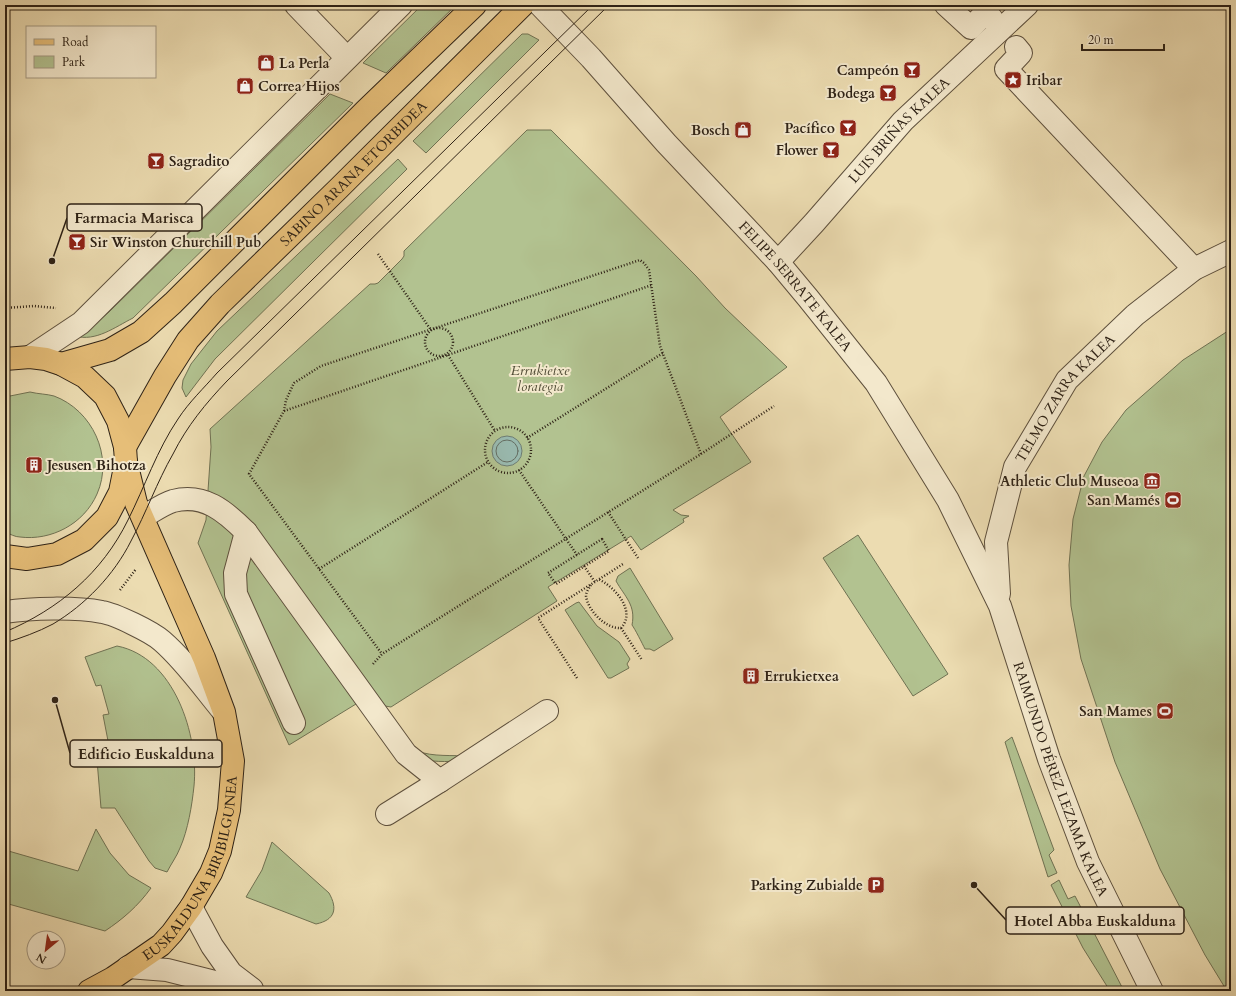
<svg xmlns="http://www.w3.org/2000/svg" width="1236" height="996" font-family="Cardo,serif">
  <rect width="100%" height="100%" fill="#ecdcb1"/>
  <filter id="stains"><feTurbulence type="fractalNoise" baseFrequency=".005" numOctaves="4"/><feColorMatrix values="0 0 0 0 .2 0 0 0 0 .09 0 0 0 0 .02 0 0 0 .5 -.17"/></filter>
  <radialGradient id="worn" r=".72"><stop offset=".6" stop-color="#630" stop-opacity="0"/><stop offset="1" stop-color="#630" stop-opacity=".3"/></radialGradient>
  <g fill="#b2c290" stroke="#707253">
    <path d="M 422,5 L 456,5 L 386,73 L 363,63 Z"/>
    <path d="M 522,34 L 528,34 L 539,40 L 426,153 L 413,141 Z"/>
    <path d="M 330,94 L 353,103 L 133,318 C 115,327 96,342 75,336 L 90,328 L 109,312 Z"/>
    <path d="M 527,130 L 551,130 L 696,276 L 725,308 L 787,367 L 720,417 L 751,462 L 673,510 L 681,515 L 689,516 L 683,519 L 684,522 L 641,550 L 631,536 L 548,587 L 557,601 L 391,707 L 385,706 C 390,719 405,745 418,751 C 431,757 455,755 468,756 L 470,758 L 469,760 L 467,761 C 454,761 435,763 423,759 C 417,757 409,752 405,747 C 395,735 376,708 374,693 L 289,745 L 198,543 L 206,520 L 211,447 L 210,429 L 370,284 L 375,284 L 378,283 L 402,259 L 404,256 L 404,251 Z"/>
    <path d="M 398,159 L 407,169 L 215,359 L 186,397 L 182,388 L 183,380 L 191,364 L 217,331 Z"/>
    <path d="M 1231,329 L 1231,991 L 1227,991 L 1205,955 L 1160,869 L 1115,762 L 1081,659 L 1071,606 L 1069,565 L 1073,519 L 1084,476 L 1102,442 L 1126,410 L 1183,360 Z"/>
    <path d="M 30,392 C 38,394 47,394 54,396 C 92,410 114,456 97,494 C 84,524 51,541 20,537 C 15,537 10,534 5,532 L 5,397 Z"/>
    <path d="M 858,535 L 948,674 L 913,696 L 823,558 Z"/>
    <path d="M 630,568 L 672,637 L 673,639 L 654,651 L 650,649 L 645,649 C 642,643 635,629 632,625 C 636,605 625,597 616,581 L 618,576 Z"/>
    <path d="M 579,602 L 597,626 L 619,642 L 630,659 L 627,664 L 629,668 L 611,678 L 608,678 L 565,610 L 576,603 Z"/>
    <path d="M 117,646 C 174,657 199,735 194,786 C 192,805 188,830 180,848 C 177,856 171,864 167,872 L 155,868 L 149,861 L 115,808 L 101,808 L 96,748 L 109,746 L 103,715 L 109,714 L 101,685 L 96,686 L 85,657 Z"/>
    <path d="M 1012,737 L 1054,850 L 1049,855 L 1057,873 L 1048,877 L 1005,742 Z"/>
    <path d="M 96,829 L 110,853 L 129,875 L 151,888 C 138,906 123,919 105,931 L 5,903 L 5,850 L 78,871 Z"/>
    <path d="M 272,842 L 329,893 C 338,909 335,920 316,924 L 246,897 L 262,870 Z"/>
    <path d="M 1059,880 L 1068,899 L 1075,896 L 1124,991 L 1110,991 L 1083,948 L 1051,885 Z"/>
  </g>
  <circle fill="#99bab0" stroke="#6e7d72" cx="507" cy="451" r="15"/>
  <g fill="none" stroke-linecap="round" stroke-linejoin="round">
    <circle stroke="#646e63" stroke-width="1" cx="507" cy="451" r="11"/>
    <defs>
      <g id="minor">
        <path d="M 296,5 L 347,58"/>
        <path id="s1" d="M 540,5 L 591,58 L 666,143 L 778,262 L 808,298 L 876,383 L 948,500 L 1000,606 L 1049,759 L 1088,862 L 1152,991"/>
        <path d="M 946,5 L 971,28 L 986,12 L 992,19"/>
        <path d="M 1016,47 L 1021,53 L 1006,69 L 1194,269"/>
        <path id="s2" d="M 778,262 L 814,223 L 903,121 L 1027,5"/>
        <path d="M 30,357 L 81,323 L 401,5"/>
        <path d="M 143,517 C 152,512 163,504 173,501 C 204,493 225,511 246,532 L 406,754 L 440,781"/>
        <path d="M 246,532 L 235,573 L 236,594 L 294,723"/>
        <path id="s3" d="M 999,594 L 996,542 L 1015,467 L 1067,380 L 1135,315 L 1194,269 L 1231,251"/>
        <path d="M 5,612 C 31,608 76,607 102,612 C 115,614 152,632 162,641 C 185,661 203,687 222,710"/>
        <path d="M 387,814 L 440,781 L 547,711"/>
        <path d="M 191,907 L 212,946 L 231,973 L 252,989"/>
        <path d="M 128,967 L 167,970 L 250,991"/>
      </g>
      <g id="major">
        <path d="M 5,359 L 30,357 L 46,359 L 61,364 L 85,377 L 105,396 L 118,421 L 125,447 L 126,462 L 120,492 L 107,517 L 84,540 L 57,554 L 27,559 L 5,556"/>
        <path d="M 61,364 L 110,350 L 141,332 L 173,303 L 365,111 L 475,5"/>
        <path id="s4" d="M 125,447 L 165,376 L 188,340 L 220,304 L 339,188 L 523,5"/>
        <path id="s5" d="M 89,991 L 113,978 L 161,945 L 172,933 L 191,907 L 211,873 L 220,851 L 229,810 L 233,761 L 224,712 L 204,658 L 136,503 L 126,462"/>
      </g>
    </defs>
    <use href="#minor" stroke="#5e503d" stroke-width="24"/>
    <use href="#major" stroke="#2e2216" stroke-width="24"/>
    <g stroke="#2e2216" stroke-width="2.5" stroke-dasharray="1 2" stroke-linecap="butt">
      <path d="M 378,254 L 431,330"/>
      <path d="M 5,308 L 34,306 L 56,308"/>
      <circle cx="439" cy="342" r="14"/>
      <path d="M 448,355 L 495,431"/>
      <path d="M 284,411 L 652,285"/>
      <circle cx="508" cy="450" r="23"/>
      <path d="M 527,438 L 663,353"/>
      <path d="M 701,454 L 774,406"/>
      <path d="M 519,470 L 577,555"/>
      <path d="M 608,512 L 638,558"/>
      <path d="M 602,539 L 609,551 L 556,584 L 548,573 Z"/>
      <path d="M 584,566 L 595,582"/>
      <path d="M 319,569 L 488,462"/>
      <path d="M 591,585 C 589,588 586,592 586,596 C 588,611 606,629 621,628 C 637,611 614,586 598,579"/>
      <path d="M 120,590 L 136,569"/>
      <path d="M 621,628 L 642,660"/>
      <path d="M 373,664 L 382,654 L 701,454 L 660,346 L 649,270 L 644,263 L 640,260 L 321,366 L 294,383 L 286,400 L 284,411 L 249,474 L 382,654"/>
      <path d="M 577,678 L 538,618 L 623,564"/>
    </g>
    <use href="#minor" stroke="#f3e8cc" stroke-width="22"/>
    <use href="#major" stroke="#e6be78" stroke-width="22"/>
    <g stroke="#2e2216" stroke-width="1">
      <path d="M 5,632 C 59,609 102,573 128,520 C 145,486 157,450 178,419 C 189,402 204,388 217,373 L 593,5"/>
      <path d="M 5,643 C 21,638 38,632 53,624 C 85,605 114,575 131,541 C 146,513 157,482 173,454 C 187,426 206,403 227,381 L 609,5"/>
    </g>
  </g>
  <defs>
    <symbol id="shop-square" viewBox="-11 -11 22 22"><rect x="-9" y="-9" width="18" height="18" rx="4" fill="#8f2418" stroke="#f3e8cc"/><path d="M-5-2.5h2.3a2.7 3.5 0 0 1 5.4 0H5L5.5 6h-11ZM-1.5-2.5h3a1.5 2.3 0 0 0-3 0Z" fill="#fff"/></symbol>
    <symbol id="bar-square" viewBox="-11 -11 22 22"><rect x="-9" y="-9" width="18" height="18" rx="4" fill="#8f2418" stroke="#f3e8cc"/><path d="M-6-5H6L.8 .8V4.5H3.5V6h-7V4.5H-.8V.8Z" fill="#fff"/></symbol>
    <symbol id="sight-square" viewBox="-11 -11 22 22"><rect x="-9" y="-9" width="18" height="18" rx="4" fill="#8f2418" stroke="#f3e8cc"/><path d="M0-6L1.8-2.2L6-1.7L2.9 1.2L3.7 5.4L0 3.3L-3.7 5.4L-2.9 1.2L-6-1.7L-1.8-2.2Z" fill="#fff"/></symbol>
    <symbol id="building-square" viewBox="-11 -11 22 22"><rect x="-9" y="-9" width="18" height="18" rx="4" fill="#8f2418" stroke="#f3e8cc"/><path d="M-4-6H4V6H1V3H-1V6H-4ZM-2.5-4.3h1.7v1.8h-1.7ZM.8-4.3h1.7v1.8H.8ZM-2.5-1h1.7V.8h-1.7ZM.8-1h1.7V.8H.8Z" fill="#fff"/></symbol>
    <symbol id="museum-square" viewBox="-11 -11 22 22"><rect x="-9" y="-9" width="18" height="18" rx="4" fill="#8f2418" stroke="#f3e8cc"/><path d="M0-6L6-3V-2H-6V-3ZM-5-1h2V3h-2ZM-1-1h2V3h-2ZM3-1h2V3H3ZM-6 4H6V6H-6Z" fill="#fff"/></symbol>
    <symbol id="stadium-square" viewBox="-11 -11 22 22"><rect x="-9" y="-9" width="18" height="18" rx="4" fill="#8f2418" stroke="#f3e8cc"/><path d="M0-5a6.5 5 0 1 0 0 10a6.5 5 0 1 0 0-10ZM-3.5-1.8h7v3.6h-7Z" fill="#fff"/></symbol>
    <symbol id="parking-square" viewBox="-11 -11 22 22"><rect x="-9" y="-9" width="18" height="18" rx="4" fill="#8f2418" stroke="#f3e8cc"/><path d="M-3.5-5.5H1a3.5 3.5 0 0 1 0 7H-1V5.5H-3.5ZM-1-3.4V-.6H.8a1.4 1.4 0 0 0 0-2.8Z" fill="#fff"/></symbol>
  </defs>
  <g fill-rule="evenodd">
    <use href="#shop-square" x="256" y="53" width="20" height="20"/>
    <use href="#bar-square" x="902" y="60" width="20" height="20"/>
    <use href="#sight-square" x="1003" y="70" width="20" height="20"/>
    <use href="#shop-square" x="235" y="76" width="20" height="20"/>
    <use href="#bar-square" x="878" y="83" width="20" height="20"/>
    <use href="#bar-square" x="838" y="118" width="20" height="20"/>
    <use href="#shop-square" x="733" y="120" width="20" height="20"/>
    <use href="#bar-square" x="821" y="140" width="20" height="20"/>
    <use href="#bar-square" x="146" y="151" width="20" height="20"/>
    <use href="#bar-square" x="67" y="232" width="20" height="20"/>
    <use href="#building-square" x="24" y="455" width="20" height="20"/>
    <use href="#museum-square" x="1142" y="471" width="20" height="20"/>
    <use href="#stadium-square" x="1163" y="490" width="20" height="20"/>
    <use href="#building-square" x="741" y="666" width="20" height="20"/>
    <use href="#stadium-square" x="1155" y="701" width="20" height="20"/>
    <use href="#parking-square" x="866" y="875" width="20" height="20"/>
  </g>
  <g text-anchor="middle" stroke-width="4" stroke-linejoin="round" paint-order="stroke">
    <g font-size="14" font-weight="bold" fill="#2e2216" stroke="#f3e8cc" text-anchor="end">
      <text x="279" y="68" text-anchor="start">La Perla</text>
      <text x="899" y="75">Campeón</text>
      <text x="1026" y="85" text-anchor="start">Iribar</text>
      <text x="258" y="91" text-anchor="start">Correa Hijos</text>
      <text x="875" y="98">Bodega</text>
      <text x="835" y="133">Pacífico</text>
      <text x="730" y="135">Bosch</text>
      <text x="818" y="155">Flower</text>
      <text x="169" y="166" text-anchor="start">Sagradito</text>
      <text x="90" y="247" text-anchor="start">Sir Winston Churchill Pub</text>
      <text x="47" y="470" text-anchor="start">Jesusen Bihotza</text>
      <text x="1139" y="486">Athletic Club Museoa</text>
      <text x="1160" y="505">San Mamés</text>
      <text x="764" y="681" text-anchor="start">Errukietxea</text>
      <text x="1152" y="716">San Mames</text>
      <text x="863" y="890">Parking Zubialde</text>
    </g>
    <g font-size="14" fill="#2e2216" stroke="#f3e8cc">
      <text dy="5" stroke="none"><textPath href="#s2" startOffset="179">LUIS BRIÑAS KALEA</textPath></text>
      <text dy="5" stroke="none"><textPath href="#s4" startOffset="359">SABINO ARANA ETORBIDEA</textPath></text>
      <text dy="5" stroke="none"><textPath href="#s1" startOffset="380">FELIPE SERRATE KALEA</textPath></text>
      <text dy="5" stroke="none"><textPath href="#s3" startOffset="215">TELMO ZARRA KALEA</textPath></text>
      <text dy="5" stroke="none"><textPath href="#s1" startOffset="945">RAIMUNDO PÉREZ LEZAMA KALEA</textPath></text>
      <text dy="5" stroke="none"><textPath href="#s5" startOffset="169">EUSKALDUNA BIRIBILGUNEA</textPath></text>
    </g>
    <g font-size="14" font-style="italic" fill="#4f4a34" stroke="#f3e8cc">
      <text x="540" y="375">Errukietxe<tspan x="540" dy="16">lorategia</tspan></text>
    </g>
  </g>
  <path fill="none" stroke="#2e2216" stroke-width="1.5" d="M52 261L67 218M55 700L70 753M974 885L1006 920"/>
  <g fill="#2e2216" stroke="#f3e8cc" stroke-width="1.5">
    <circle cx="52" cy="261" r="4"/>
    <circle cx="55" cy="700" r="4"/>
    <circle cx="974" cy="885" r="4"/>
  </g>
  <g fill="#f3e8cc" stroke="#2e2216" stroke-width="1.5">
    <rect x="67" y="204" width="135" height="27" rx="4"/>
    <rect x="70" y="740" width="152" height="27" rx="4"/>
    <rect x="1006" y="907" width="178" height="27" rx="4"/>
  </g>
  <g font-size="15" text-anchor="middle" font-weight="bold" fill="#2e2216">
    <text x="134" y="223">Farmacia Marisca</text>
    <text x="146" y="759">Edificio Euskalduna</text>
    <text x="1095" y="926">Hotel Abba Euskalduna</text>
  </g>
  <rect width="1236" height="996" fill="none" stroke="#ecdcb1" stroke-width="20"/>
  <rect x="6" y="6" width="1224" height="984" fill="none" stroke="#2e2216" stroke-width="2"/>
  <rect x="10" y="10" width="1216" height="976" fill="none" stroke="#2e2216"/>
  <rect x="26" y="26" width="130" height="52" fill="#f3e8cc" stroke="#a49983"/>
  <rect x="34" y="39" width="20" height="6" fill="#e6be78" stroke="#a49983"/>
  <text x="62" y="46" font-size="12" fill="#2e2216">Road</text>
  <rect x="34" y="56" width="20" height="12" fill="#b2c290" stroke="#a49983"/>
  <text x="62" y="66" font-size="12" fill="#2e2216">Park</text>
  <g transform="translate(46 950) rotate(209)"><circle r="19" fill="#f3e8cc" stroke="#a49983"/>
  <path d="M0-3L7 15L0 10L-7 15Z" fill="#8f2418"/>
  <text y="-6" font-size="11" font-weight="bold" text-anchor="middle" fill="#2e2216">N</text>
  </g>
  <path d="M1082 44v6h82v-6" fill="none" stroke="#2e2216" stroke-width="2"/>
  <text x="1088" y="44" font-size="12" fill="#2e2216" stroke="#f3e8cc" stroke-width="3" paint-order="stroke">20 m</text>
  <rect width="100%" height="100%" filter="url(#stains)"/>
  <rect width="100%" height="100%" fill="url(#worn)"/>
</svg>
